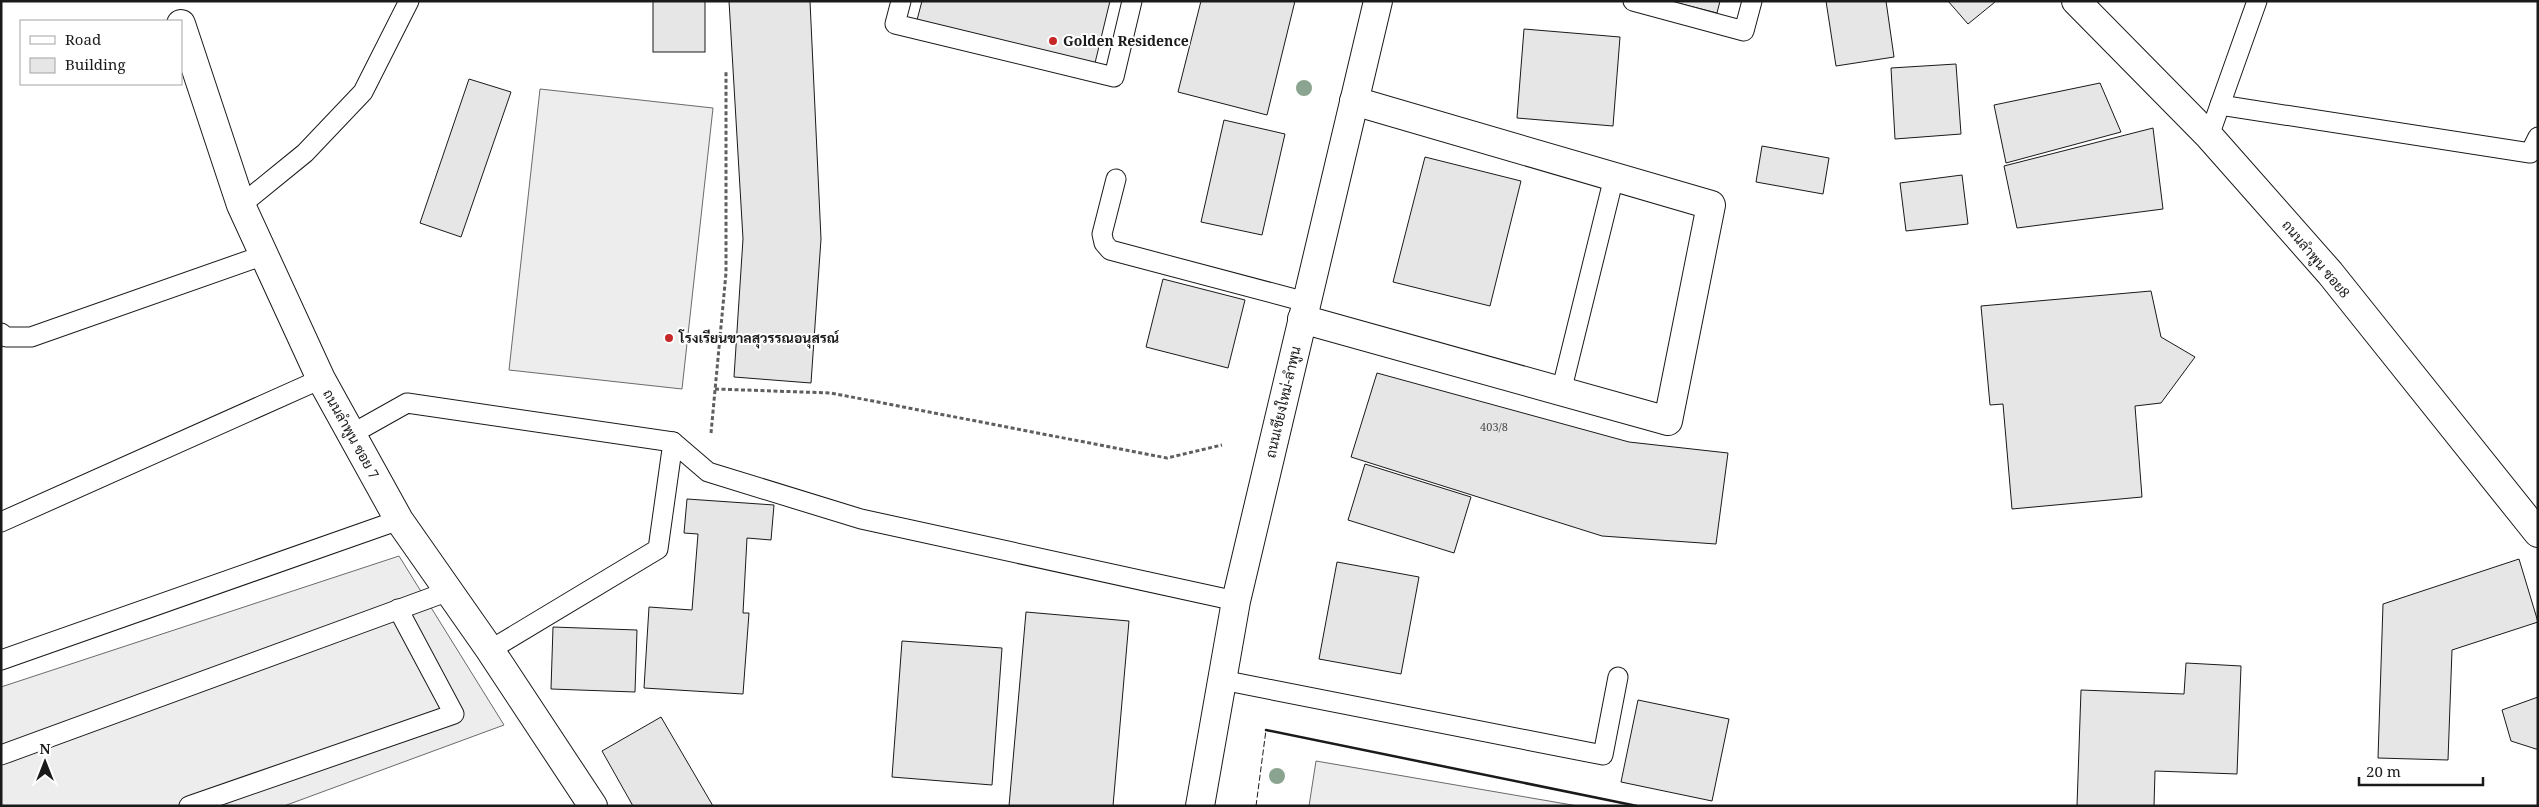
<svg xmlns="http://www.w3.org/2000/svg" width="2539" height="807" font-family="'Noto Serif',Sarabun,serif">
  <rect width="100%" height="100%" fill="#fff"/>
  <g fill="#ededed" stroke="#6a6a6a">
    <path d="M 540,89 L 713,108 L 682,389 L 509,370 Z"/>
    <path d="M 399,556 L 504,725 L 284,806 L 1,806 L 1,687 Z"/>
    <path d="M 1316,761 L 1578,806 L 1309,806 Z"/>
  </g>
  <g fill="#e6e6e6" stroke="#1a1a1a">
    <rect x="653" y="1" width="52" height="51"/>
    <path d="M 729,1 L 810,1 L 821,239 L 811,383 L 734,377 L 743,239 Z"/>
    <path d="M 922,1 L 1110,1 L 1095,63 L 917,20 Z"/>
    <path d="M 1201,1 L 1295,1 L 1267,115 L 1178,92 Z"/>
    <path d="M 1670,1 L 1720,1 L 1717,13 Z"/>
    <path d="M 1826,1 L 1886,1 L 1894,57 L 1836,66 Z"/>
    <path d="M 1948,1 L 1995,1 L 1995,2 L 1968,24 Z"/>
    <path d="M 1524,29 L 1620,37 L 1613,126 L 1517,118 Z"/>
    <path d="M 1956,64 L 1961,134 L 1895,139 L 1891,68 Z"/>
    <path d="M 469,79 L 511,92 L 461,237 L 420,223 Z"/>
    <path d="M 2100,83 L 2121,132 L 2006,163 L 1994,105 Z"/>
    <path d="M 1224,120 L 1285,134 L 1262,235 L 1201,222 Z"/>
    <path d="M 2153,128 L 2163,209 L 2017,228 L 2004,166 Z"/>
    <path d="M 1762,146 L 1829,158 L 1823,194 L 1756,182 Z"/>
    <path d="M 1425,157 L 1521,181 L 1490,306 L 1393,282 Z"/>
    <path d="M 1962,175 L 1968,224 L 1906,231 L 1900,183 Z"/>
    <path d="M 1163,279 L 1245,300 L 1228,368 L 1146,347 Z"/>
    <path d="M 2151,291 L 2161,337 L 2195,357 L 2161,403 L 2135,406 L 2142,497 L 2012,509 L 2003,404 L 1990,405 L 1981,306 Z"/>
    <path d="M 1377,373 L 1629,442 L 1728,453 L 1716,544 L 1602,536 L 1351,457 Z"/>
    <path d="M 1365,464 L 1471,497 L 1454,553 L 1348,520 Z"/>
    <path d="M 687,499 L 774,505 L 771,540 L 747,538 L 743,613 L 749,613 L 743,694 L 644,688 L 649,607 L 692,610 L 698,534 L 684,533 Z"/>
    <path d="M 2519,559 L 2538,622 L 2452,650 L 2448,760 L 2378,758 L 2383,604 Z"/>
    <path d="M 1337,562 L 1419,577 L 1401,674 L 1319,659 Z"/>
    <path d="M 1026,612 L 1129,621 L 1113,806 L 1009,806 Z"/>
    <path d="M 553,627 L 637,630 L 635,692 L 551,689 Z"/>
    <path d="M 902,641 L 1002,648 L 992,785 L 892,777 Z"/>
    <path d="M 2186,663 L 2241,666 L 2237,774 L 2155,771 L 2154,806 L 2077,806 L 2081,690 L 2184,694 Z"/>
    <path d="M 2538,697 L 2538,749 L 2536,749 L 2511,741 L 2502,710 Z"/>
    <path d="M 1638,700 L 1729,719 L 1712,801 L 1621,782 Z"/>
    <path d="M 661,717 L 713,806 L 633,806 L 602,751 Z"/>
  </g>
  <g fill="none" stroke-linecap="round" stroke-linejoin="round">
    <defs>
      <g id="service">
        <path d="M 901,1 L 895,24 L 1114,77 L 1132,1"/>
        <path d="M 1633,1 L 1744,31 L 1752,1"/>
        <path d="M 2220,105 L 2530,153 L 2538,137"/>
        <path d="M 2209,136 L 2257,1"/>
        <path d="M 1116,179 L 1102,234 L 1104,243 L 1110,250 L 1306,302"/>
        <path d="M 241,205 L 305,153 L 363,92 L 409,1"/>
        <path d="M 1,333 L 6,337 L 31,337 L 264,255"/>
        <path d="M 1561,392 L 1614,177"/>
        <path d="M 350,435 L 407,403 L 673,442 L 708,472 L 861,519 L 1236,601"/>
        <path d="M 1,522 L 321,379"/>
        <path d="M 490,650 L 658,549 L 673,442"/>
        <path d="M 1,660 L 399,520"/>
        <path d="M 1222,680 L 1603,755 L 1618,677"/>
        <path d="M 1,755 L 449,591"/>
        <path d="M 189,806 L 454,714 L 398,609"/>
      </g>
      <g id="minor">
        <path d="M 2076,1 L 2209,136 L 2330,273 L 2538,533"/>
        <path d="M 181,24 L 241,205 L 321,379 L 399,520 L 490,650 L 593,806"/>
        <path d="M 1302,319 L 1668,421 L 1711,205 L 1354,101"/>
      </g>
      <path id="secondary" d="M 1200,806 L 1236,601 L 1378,1"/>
    </defs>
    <use href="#service" stroke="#1a1a1a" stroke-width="21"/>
    <use href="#minor" stroke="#1a1a1a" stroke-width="30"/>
    <use href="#secondary" stroke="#1a1a1a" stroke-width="30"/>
    <g stroke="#5f5f5f" stroke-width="3" stroke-dasharray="4 2.5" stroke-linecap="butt">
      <path d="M 715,389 L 831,393 L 1167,458 L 1222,445"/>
      <path d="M 711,433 L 726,273 L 726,72"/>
    </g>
    <use href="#service" stroke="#fff" stroke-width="19"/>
    <use href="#minor" stroke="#fff" stroke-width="28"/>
    <use href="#secondary" stroke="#fff" stroke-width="28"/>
    <path stroke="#1a1a1a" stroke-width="1" stroke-dasharray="6 2.5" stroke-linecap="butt" d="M 1256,806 L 1266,730"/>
    <path stroke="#1a1a1a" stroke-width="2.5" d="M 1266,730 L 1637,806"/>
  </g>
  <g fill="#8aa48f">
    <circle cx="1304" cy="88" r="8"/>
    <circle cx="1277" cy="776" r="8"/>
  </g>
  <g fill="#c62828" stroke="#fff" stroke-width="2">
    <circle cx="1053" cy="41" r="5"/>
    <circle cx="669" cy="338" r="5"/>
  </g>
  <g text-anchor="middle" stroke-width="4" stroke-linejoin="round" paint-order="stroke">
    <g font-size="11" fill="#4d4d4d">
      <text x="1494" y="431">403/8</text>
    </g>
    <g font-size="14" font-weight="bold" fill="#1a1a1a" stroke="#fff" text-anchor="start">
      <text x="1063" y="46">Golden Residence</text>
      <text x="679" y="343">โรงเรียนขาลสุวรรณอนุสรณ์</text>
    </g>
    <g font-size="14" fill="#1a1a1a" stroke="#fff">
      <text transform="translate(2316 259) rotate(50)" y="5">ถนนลำพูน ซอย8</text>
      <text transform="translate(1283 402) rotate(-77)" y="5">ถนนเชียงใหม่-ลำพูน</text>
      <text transform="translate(351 434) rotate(61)" y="5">ถนนลำพูน ซอย 7</text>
    </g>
  </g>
  <rect width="2539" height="807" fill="none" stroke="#1a1a1a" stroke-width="5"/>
  <rect x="20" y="20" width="162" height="65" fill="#ffffff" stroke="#a3a3a3"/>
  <rect x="30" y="36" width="25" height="8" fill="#ffffff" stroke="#a3a3a3"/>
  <text x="65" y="45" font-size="15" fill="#1a1a1a">Road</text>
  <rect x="30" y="58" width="25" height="15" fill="#e6e6e6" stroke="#a3a3a3"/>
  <text x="65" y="70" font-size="15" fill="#1a1a1a">Building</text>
  <g transform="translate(45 762)" stroke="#ffffff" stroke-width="4" paint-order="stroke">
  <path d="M0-4L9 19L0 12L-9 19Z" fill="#1a1a1a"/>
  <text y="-8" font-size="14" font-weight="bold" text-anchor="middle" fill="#1a1a1a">N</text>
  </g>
  <path d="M2359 777v8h124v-8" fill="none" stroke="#1a1a1a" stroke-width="2.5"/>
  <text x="2366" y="777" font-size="15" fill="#1a1a1a" stroke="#ffffff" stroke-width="4" paint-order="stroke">20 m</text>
</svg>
